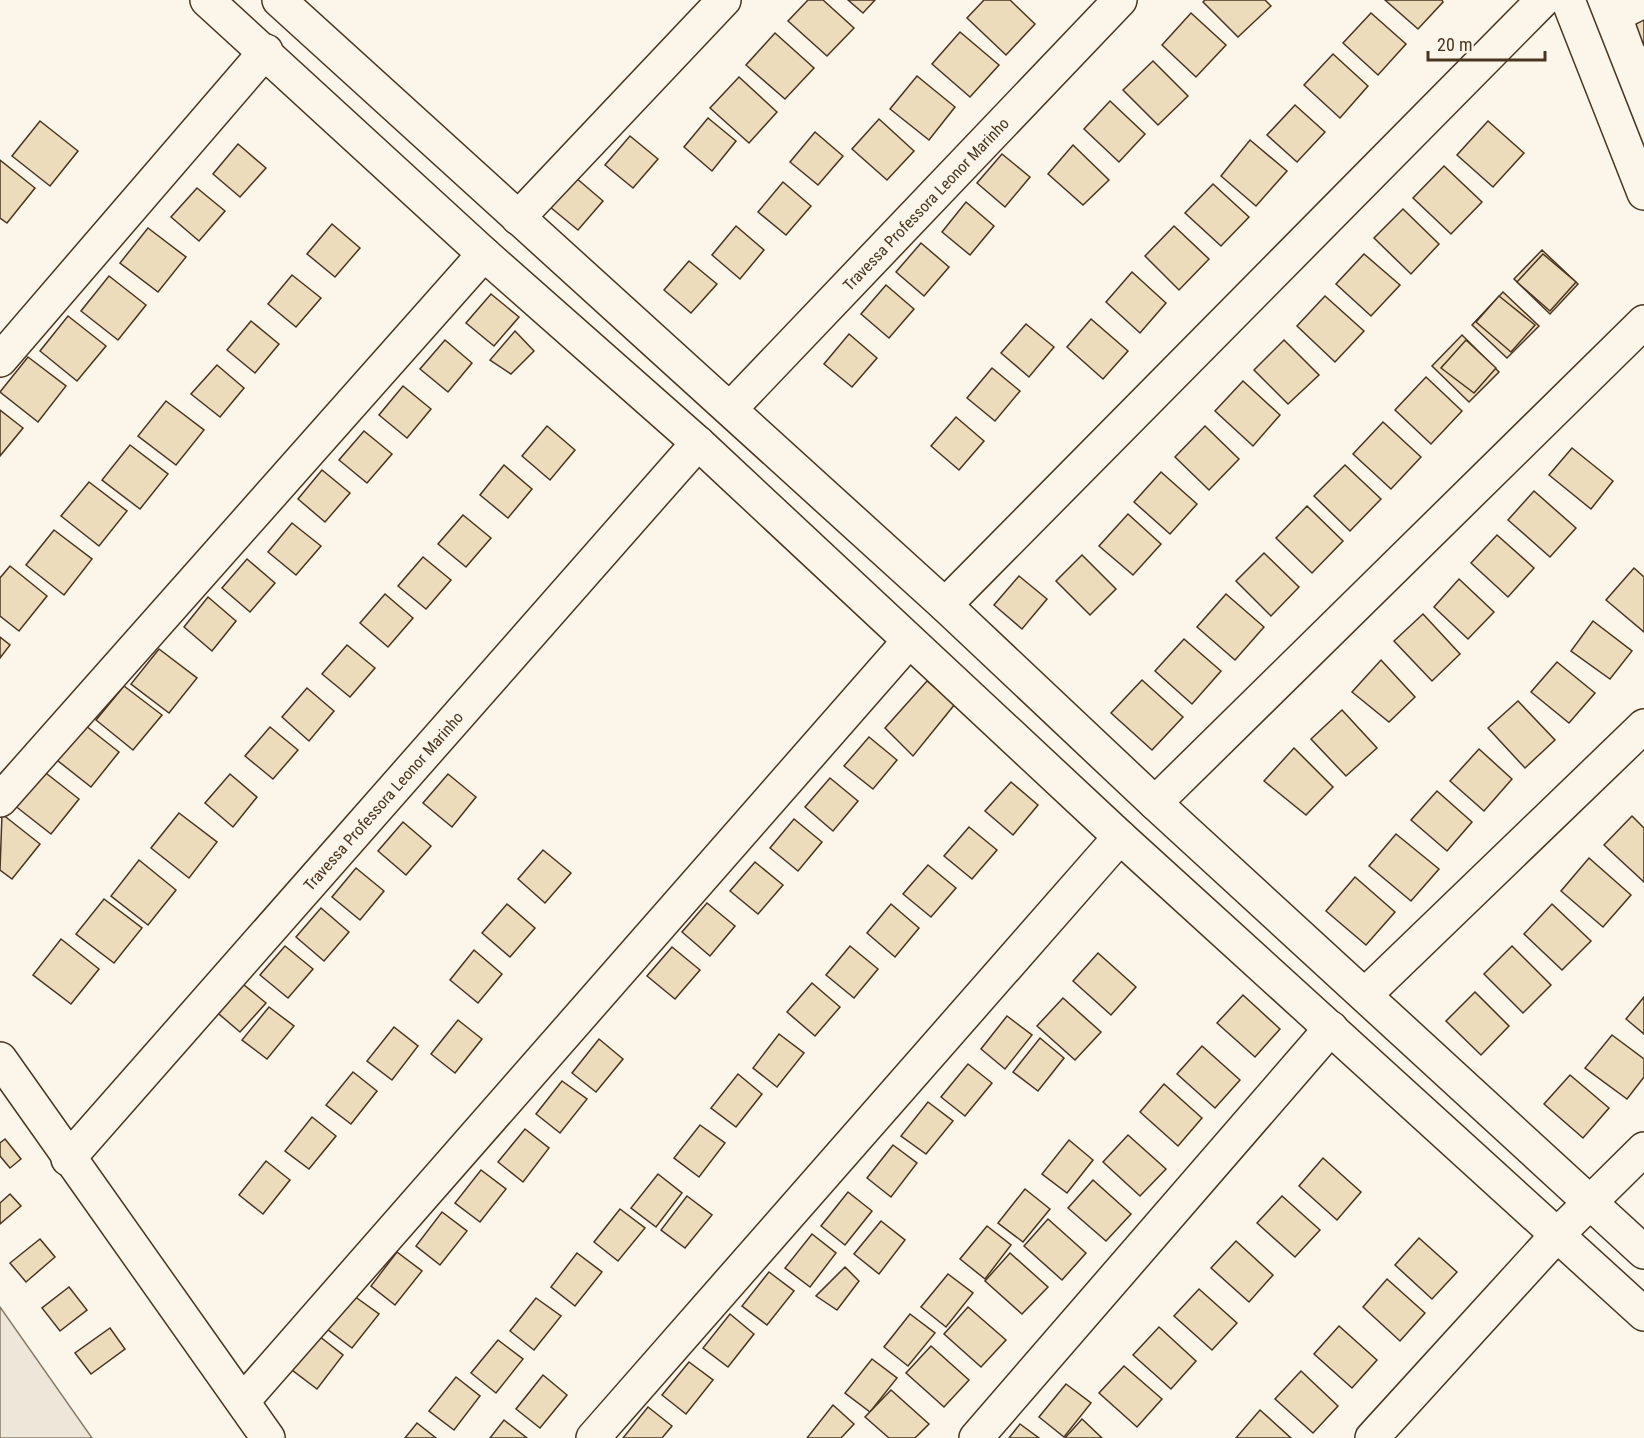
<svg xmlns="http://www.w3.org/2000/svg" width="1644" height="1438" font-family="'Roboto Condensed',sans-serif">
  <rect width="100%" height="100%" fill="#fbf6e9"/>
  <path fill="#ede6d9" stroke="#887966" stroke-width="1.5" d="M 0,1307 L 92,1438 L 0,1438 Z"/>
  <g fill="#ecdcbc" stroke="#4a3520" stroke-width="1.5">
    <path d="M 808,0 L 823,0 L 854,28 L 827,56 L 788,21 Z"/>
    <path d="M 848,0 L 875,0 L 863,13 Z"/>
    <path d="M 984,0 L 1010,0 L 1035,24 L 1006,55 L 967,18 Z"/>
    <path d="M 1205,0 L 1265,0 L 1271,6 L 1238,37 L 1203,2 Z"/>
    <path d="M 1385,0 L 1442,0 L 1443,2 L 1418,29 Z"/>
    <path d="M 1191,13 L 1226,45 L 1196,77 L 1162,45 Z"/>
    <path d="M 1371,13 L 1406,44 L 1378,75 L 1343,43 Z"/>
    <path d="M 1644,20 L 1644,46 L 1636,24 Z"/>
    <path d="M 960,32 L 999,65 L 970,97 L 932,64 Z"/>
    <path d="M 775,33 L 814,68 L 785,99 L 746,65 Z"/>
    <path d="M 1333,54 L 1368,86 L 1340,118 L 1304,85 Z"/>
    <path d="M 1153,61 L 1188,96 L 1158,125 L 1123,90 Z"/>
    <path d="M 917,76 L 955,107 L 929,140 L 890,109 Z"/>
    <path d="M 739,77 L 777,112 L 749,143 L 710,108 Z"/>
    <path d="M 1110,101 L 1145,134 L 1119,162 L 1084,129 Z"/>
    <path d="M 1295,105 L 1325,132 L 1297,162 L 1267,135 Z"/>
    <path d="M 708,118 L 736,141 L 712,171 L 684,147 Z"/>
    <path d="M 879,119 L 914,151 L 887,180 L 852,149 Z"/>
    <path d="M 40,121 L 78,151 L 50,186 L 12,156 Z"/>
    <path d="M 1488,121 L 1524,153 L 1493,187 L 1457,155 Z"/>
    <path d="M 815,132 L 843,156 L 818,185 L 790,162 Z"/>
    <path d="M 630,136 L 658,159 L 633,188 L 605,165 Z"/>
    <path d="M 1250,140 L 1287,171 L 1256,206 L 1221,176 Z"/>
    <path d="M 238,144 L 266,168 L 240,197 L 213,174 Z"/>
    <path d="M 1073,145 L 1109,180 L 1083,205 L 1048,174 Z"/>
    <path d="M 1002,154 L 1030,177 L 1005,207 L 977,183 Z"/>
    <path d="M 0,160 L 35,188 L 7,223 L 0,218 Z"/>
    <path d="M 1444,166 L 1482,202 L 1451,234 L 1413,198 Z"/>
    <path d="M 575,177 L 603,201 L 578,230 L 550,207 Z"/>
    <path d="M 783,182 L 811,206 L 786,235 L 758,212 Z"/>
    <path d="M 1213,184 L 1249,217 L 1221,246 L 1185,213 Z"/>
    <path d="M 197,188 L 225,211 L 199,241 L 171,217 Z"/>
    <path d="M 966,202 L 994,226 L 970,255 L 942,232 Z"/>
    <path d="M 1403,209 L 1439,244 L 1411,274 L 1374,238 Z"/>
    <path d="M 332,224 L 360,248 L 335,277 L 307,254 Z"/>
    <path d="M 736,226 L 764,250 L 740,279 L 712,255 Z"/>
    <path d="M 1174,226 L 1209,259 L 1179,290 L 1145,256 Z"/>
    <path d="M 148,228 L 186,257 L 158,292 L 120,263 Z"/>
    <path d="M 921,243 L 949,267 L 924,296 L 896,272 Z"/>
    <path d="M 1542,250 L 1578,284 L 1550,314 L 1514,279 Z"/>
    <path d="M 1364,254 L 1400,285 L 1371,316 L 1336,284 Z"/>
    <path d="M 1543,254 L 1576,282 L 1550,311 L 1517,282 Z"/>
    <path d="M 689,261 L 717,284 L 691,313 L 664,290 Z"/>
    <path d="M 1132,272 L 1166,303 L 1140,333 L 1106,302 Z"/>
    <path d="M 292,275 L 321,298 L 296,327 L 268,304 Z"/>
    <path d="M 109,276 L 146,305 L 118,340 L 81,311 Z"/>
    <path d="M 886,285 L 914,309 L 889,338 L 861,314 Z"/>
    <path d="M 1503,292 L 1539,326 L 1507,358 L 1472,325 Z"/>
    <path d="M 491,294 L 519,317 L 494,346 L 466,323 Z"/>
    <path d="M 1325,296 L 1364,331 L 1335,362 L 1297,326 Z"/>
    <path d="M 1499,296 L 1535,325 L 1511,352 L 1476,322 Z"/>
    <path d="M 68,316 L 106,346 L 77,381 L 40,351 Z"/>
    <path d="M 1091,319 L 1128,351 L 1103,379 L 1067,347 Z"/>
    <path d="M 251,321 L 279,344 L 255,373 L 227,350 Z"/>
    <path d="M 1026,324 L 1054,347 L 1029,377 L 1001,353 Z"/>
    <path d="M 515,331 L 534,351 L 511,374 L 490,360 Z"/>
    <path d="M 849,334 L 877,358 L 852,387 L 824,364 Z"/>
    <path d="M 1462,335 L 1499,372 L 1469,402 L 1432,366 Z"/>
    <path d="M 445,340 L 472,363 L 448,392 L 420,369 Z"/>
    <path d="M 1284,340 L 1319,375 L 1288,404 L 1254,370 Z"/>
    <path d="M 1466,340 L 1496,368 L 1474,393 L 1441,368 Z"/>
    <path d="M 28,357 L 66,386 L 38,422 L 0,392 Z"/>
    <path d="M 217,365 L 244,388 L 220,417 L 191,394 Z"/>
    <path d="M 992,368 L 1020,391 L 995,421 L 967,398 Z"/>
    <path d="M 1426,377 L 1462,411 L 1431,444 L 1395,410 Z"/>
    <path d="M 1243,381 L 1280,415 L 1253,446 L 1215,411 Z"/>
    <path d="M 403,386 L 431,409 L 407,438 L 379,415 Z"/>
    <path d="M 166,401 L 204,430 L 176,465 L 138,436 Z"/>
    <path d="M 0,410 L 23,428 L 0,456 Z"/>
    <path d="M 956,417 L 984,441 L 959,470 L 931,446 Z"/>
    <path d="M 1383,422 L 1421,457 L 1391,489 L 1353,454 Z"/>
    <path d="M 547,426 L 575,450 L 550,480 L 522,456 Z"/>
    <path d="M 1205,426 L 1239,459 L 1209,490 L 1175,457 Z"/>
    <path d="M 364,431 L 392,454 L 367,483 L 339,460 Z"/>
    <path d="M 130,445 L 168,474 L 140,509 L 102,480 Z"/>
    <path d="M 1572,448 L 1613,481 L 1591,509 L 1549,475 Z"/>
    <path d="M 504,465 L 532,489 L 508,518 L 480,495 Z"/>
    <path d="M 1345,465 L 1381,499 L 1350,531 L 1314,496 Z"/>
    <path d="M 322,470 L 350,493 L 325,522 L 298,499 Z"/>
    <path d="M 1161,472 L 1197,504 L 1170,534 L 1134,502 Z"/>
    <path d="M 89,482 L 127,511 L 99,546 L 61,516 Z"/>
    <path d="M 1534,491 L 1576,528 L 1550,557 L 1508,520 Z"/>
    <path d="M 1307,506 L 1343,541 L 1312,573 L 1276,538 Z"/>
    <path d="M 1128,514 L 1161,544 L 1133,575 L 1099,546 Z"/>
    <path d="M 463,515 L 491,538 L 466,567 L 438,544 Z"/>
    <path d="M 292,523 L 321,546 L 296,575 L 268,552 Z"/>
    <path d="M 54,530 L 92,559 L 64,595 L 26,565 Z"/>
    <path d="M 1497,535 L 1534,568 L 1508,597 L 1471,563 Z"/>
    <path d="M 1264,553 L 1299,587 L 1271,616 L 1236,581 Z"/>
    <path d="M 1082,555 L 1116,589 L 1090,615 L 1056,581 Z"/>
    <path d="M 423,557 L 451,580 L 426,609 L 398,586 Z"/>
    <path d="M 247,559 L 275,583 L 250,612 L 222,588 Z"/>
    <path d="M 10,566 L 47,596 L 19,631 L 0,616 L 0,578 Z"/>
    <path d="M 1634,568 L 1644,577 L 1644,632 L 1606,600 Z"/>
    <path d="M 1019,576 L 1047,599 L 1022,629 L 994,605 Z"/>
    <path d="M 1459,579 L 1494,612 L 1468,639 L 1434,607 Z"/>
    <path d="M 385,594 L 413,618 L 388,647 L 360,623 Z"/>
    <path d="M 1226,594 L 1264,627 L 1235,660 L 1197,627 Z"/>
    <path d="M 208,597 L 236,621 L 212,651 L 184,627 Z"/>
    <path d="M 1423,614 L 1460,654 L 1432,681 L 1394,641 Z"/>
    <path d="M 1593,621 L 1632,651 L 1610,679 L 1571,651 Z"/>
    <path d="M 0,637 L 10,645 L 0,658 Z"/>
    <path d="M 1184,639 L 1221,671 L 1192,704 L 1155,671 Z"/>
    <path d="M 347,645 L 375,668 L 350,697 L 322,674 Z"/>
    <path d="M 159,649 L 197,678 L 169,713 L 131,684 Z"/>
    <path d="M 1381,660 L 1415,697 L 1389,722 L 1352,692 Z"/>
    <path d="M 1557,662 L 1595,693 L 1569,723 L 1531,692 Z"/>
    <path d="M 1142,680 L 1183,717 L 1152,750 L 1111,713 Z"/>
    <path d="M 927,681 L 955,704 L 913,756 L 885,728 Z"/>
    <path d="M 124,686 L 162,715 L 133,750 L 96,720 Z"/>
    <path d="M 307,688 L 334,711 L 309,741 L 282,717 Z"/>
    <path d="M 1518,701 L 1555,740 L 1525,768 L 1488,728 Z"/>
    <path d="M 1342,710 L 1377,748 L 1346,776 L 1311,739 Z"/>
    <path d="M 81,722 L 119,752 L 91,787 L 53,757 Z"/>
    <path d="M 270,727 L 298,750 L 273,779 L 245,756 Z"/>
    <path d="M 869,737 L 897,760 L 873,789 L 844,766 Z"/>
    <path d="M 1294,748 L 1333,787 L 1306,815 L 1264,781 Z"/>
    <path d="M 1479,749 L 1512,779 L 1484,811 L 1450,781 Z"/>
    <path d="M 42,770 L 79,799 L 51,834 L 14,805 Z"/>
    <path d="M 230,774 L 257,797 L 233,827 L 205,803 Z"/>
    <path d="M 448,774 L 476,797 L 452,827 L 423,803 Z"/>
    <path d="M 830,778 L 858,801 L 833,831 L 805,807 Z"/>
    <path d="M 1011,782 L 1038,805 L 1013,835 L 985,811 Z"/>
    <path d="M 1437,791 L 1472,822 L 1447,851 L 1411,820 Z"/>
    <path d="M 179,813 L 217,842 L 189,878 L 151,848 Z"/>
    <path d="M 2,814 L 40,844 L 12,879 L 0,870 Z"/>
    <path d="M 1632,816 L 1644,828 L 1644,882 L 1604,845 Z"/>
    <path d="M 794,819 L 822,842 L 798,871 L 770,848 Z"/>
    <path d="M 403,822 L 431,846 L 406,875 L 378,851 Z"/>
    <path d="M 969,827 L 997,850 L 972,879 L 944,856 Z"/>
    <path d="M 1396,834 L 1439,869 L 1411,901 L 1369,866 Z"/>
    <path d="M 543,850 L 571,873 L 545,903 L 518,879 Z"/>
    <path d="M 1589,858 L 1631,895 L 1603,927 L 1561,891 Z"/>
    <path d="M 139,860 L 176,890 L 148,925 L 111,896 Z"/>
    <path d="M 755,862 L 783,885 L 758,914 L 730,891 Z"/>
    <path d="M 928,865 L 956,888 L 931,917 L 903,894 Z"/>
    <path d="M 356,868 L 384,891 L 360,920 L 332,897 Z"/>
    <path d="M 1355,877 L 1395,912 L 1366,945 L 1326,911 Z"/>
    <path d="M 104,899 L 142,928 L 114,963 L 76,934 Z"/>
    <path d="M 707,903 L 735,926 L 710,956 L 682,932 Z"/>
    <path d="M 507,904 L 535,928 L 510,957 L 482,933 Z"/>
    <path d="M 891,904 L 919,928 L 895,957 L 867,933 Z"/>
    <path d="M 1552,904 L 1591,941 L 1562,970 L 1524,934 Z"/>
    <path d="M 321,908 L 349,932 L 324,961 L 296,937 Z"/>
    <path d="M 61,939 L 99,969 L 71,1004 L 33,975 Z"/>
    <path d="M 285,946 L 313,969 L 288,998 L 260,975 Z"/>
    <path d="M 850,946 L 878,969 L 854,998 L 826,975 Z"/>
    <path d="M 1512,946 L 1551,985 L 1523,1013 L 1484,974 Z"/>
    <path d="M 672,947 L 700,970 L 675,999 L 647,976 Z"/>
    <path d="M 474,950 L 502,974 L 478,1003 L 450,980 Z"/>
    <path d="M 1098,953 L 1136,987 L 1111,1015 L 1073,981 Z"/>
    <path d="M 238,980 L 266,1003 L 240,1032 L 213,1009 Z"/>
    <path d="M 812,983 L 840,1007 L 815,1036 L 787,1012 Z"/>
    <path d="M 1475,992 L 1509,1026 L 1481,1055 L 1446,1021 Z"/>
    <path d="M 1243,995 L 1280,1029 L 1255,1057 L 1217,1023 Z"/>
    <path d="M 1644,997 L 1644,1034 L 1626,1019 Z"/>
    <path d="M 1063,998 L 1101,1032 L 1075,1060 L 1037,1026 Z"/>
    <path d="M 269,1007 L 294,1026 L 267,1059 L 242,1040 Z"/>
    <path d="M 1007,1016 L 1032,1035 L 1005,1069 L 981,1049 Z"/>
    <path d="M 458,1020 L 482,1039 L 455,1073 L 431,1054 Z"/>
    <path d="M 394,1027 L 418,1046 L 392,1080 L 367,1061 Z"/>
    <path d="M 779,1034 L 804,1053 L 777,1087 L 753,1068 Z"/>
    <path d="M 1612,1035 L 1644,1059 L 1644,1077 L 1627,1099 L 1585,1068 Z"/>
    <path d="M 1040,1038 L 1064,1058 L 1038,1091 L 1013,1072 Z"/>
    <path d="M 599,1039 L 623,1059 L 596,1092 L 572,1073 Z"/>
    <path d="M 1202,1046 L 1240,1080 L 1215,1108 L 1177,1074 Z"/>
    <path d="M 968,1064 L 992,1083 L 965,1116 L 941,1097 Z"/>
    <path d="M 353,1072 L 377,1091 L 351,1124 L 326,1105 Z"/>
    <path d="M 738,1074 L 762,1094 L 736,1127 L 711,1108 Z"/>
    <path d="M 1570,1075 L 1609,1108 L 1583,1138 L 1544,1104 Z"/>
    <path d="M 562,1081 L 587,1099 L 560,1133 L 536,1114 Z"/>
    <path d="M 1164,1084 L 1202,1118 L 1178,1146 L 1140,1112 Z"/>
    <path d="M 928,1102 L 953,1121 L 926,1154 L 901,1136 Z"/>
    <path d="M 312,1117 L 336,1136 L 309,1169 L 285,1151 Z"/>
    <path d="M 700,1125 L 725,1143 L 699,1177 L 674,1158 Z"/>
    <path d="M 525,1129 L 549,1148 L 523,1182 L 498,1162 Z"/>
    <path d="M 1128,1135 L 1166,1169 L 1140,1196 L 1103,1162 Z"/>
    <path d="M 5,1139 L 21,1159 L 10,1168 L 0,1156 L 0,1143 Z"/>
    <path d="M 1069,1140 L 1093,1160 L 1067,1193 L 1042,1174 Z"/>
    <path d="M 893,1145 L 917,1163 L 891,1197 L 867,1178 Z"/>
    <path d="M 1323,1158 L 1361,1192 L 1337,1220 L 1299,1186 Z"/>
    <path d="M 266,1161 L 290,1180 L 263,1214 L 239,1195 Z"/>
    <path d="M 481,1170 L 506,1189 L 480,1222 L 455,1203 Z"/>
    <path d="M 658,1174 L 682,1193 L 656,1227 L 631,1208 Z"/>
    <path d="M 1093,1180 L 1131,1214 L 1106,1241 L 1068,1208 Z"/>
    <path d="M 1025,1189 L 1050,1209 L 1023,1242 L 998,1223 Z"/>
    <path d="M 848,1192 L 872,1211 L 845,1245 L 821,1226 Z"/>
    <path d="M 10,1194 L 21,1206 L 0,1224 L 0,1203 Z"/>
    <path d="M 687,1196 L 712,1215 L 685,1248 L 661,1230 Z"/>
    <path d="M 1282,1196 L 1320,1230 L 1295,1257 L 1257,1223 Z"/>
    <path d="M 620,1209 L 645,1228 L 618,1261 L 594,1242 Z"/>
    <path d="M 442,1212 L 467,1231 L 440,1265 L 416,1246 Z"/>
    <path d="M 1048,1219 L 1086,1253 L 1062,1280 L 1024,1246 Z"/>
    <path d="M 881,1221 L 905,1240 L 879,1274 L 854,1254 Z"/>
    <path d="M 987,1226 L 1011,1245 L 985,1279 L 960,1259 Z"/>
    <path d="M 812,1234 L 836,1253 L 810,1287 L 785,1268 Z"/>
    <path d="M 1419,1238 L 1457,1272 L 1432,1299 L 1395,1265 Z"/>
    <path d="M 40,1239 L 55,1257 L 26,1282 L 10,1263 Z"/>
    <path d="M 1236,1241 L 1273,1275 L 1249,1302 L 1211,1268 Z"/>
    <path d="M 397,1252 L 422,1271 L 395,1305 L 371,1286 Z"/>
    <path d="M 577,1253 L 602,1272 L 575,1306 L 551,1287 Z"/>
    <path d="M 1010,1253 L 1048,1287 L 1022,1314 L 985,1281 Z"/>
    <path d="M 845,1267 L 859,1281 L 837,1310 L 816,1296 Z"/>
    <path d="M 769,1272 L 794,1291 L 767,1325 L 742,1306 Z"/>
    <path d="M 948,1274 L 973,1293 L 946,1327 L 921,1307 Z"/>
    <path d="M 1387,1279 L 1425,1313 L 1400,1341 L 1363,1307 Z"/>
    <path d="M 69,1287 L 87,1310 L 60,1331 L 42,1308 Z"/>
    <path d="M 1199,1289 L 1237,1323 L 1212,1350 L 1174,1316 Z"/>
    <path d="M 354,1296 L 379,1314 L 352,1348 L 327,1329 Z"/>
    <path d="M 536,1298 L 561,1316 L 534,1350 L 510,1331 Z"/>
    <path d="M 968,1307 L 1006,1340 L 981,1367 L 944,1334 Z"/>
    <path d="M 730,1314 L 754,1334 L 728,1367 L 703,1348 Z"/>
    <path d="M 910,1314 L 935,1333 L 908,1366 L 884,1347 Z"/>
    <path d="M 1339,1326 L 1377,1360 L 1352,1388 L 1314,1354 Z"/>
    <path d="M 1159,1327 L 1196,1361 L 1171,1389 L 1133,1355 Z"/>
    <path d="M 110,1328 L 125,1349 L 91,1374 L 75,1353 Z"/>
    <path d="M 319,1336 L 343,1355 L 317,1389 L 292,1370 Z"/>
    <path d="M 498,1340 L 523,1359 L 496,1393 L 471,1373 Z"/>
    <path d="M 931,1346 L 969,1380 L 944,1407 L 906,1373 Z"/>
    <path d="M 872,1359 L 897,1378 L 870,1412 L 845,1393 Z"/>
    <path d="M 689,1362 L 713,1380 L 686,1414 L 662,1395 Z"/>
    <path d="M 1124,1366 L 1162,1399 L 1137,1427 L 1099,1393 Z"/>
    <path d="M 1301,1371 L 1338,1406 L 1313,1433 L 1275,1399 Z"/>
    <path d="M 543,1375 L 567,1395 L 540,1428 L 516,1409 Z"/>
    <path d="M 456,1377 L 480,1396 L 454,1430 L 429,1411 Z"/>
    <path d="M 1066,1384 L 1091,1403 L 1064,1437 L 1039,1417 Z"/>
    <path d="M 891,1390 L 929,1424 L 915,1438 L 889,1438 L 865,1417 Z"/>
    <path d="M 833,1405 L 854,1424 L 841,1438 L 807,1438 Z"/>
    <path d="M 648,1407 L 672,1426 L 662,1438 L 623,1438 Z"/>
    <path d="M 1260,1410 L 1291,1438 L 1236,1438 Z"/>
    <path d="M 1082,1419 L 1102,1438 L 1065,1438 Z"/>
    <path d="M 504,1420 L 527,1438 L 490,1438 Z"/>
    <path d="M 417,1423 L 436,1438 L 405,1438 Z"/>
    <path d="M 1020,1424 L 1039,1438 L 1009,1438 Z"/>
  </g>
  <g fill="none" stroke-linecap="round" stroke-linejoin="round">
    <defs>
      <g id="minor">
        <path d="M 207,0 L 484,254 L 698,443 L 1120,837 L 1644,1314"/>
        <path d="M 279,0 L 945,605 L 1155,803 L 1644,1252"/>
        <path d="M 1568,0 L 1644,193"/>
        <path d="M 518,218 L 724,0"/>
        <path d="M 0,360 L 266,51"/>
        <path id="s1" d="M 731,408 L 1120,0"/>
        <path d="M 945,605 L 1543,0"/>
        <path d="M 0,800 L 484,254"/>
        <path d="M 1155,803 L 1644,322"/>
        <path d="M 1365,995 L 1644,726"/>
        <path d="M 0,1059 L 268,1438"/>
        <path id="s2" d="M 68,1159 L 698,443"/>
        <path d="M 243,1401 L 909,641"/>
        <path d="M 593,1438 L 1120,837"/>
        <path d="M 976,1438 L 1331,1028"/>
        <path d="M 1372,1438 L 1558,1234 L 1644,1149"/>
      </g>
    </defs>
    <use href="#minor" stroke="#4a3520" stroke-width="36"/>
    <use href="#minor" stroke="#fbf6e9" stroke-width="33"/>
  </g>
  <g text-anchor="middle" stroke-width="4.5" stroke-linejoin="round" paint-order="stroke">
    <g font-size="16" fill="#4a3520" stroke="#fbf6e9">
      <text dy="6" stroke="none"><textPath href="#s1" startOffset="282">Travessa Professora Leonor Marinho</textPath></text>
      <text dy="6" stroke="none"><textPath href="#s2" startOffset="477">Travessa Professora Leonor Marinho</textPath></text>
    </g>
  </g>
  <path d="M1428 51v9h117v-9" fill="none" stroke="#4a3520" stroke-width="3"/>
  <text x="1437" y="51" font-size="18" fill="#4a3520" stroke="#fbf6e9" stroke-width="4.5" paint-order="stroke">20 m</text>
</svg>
